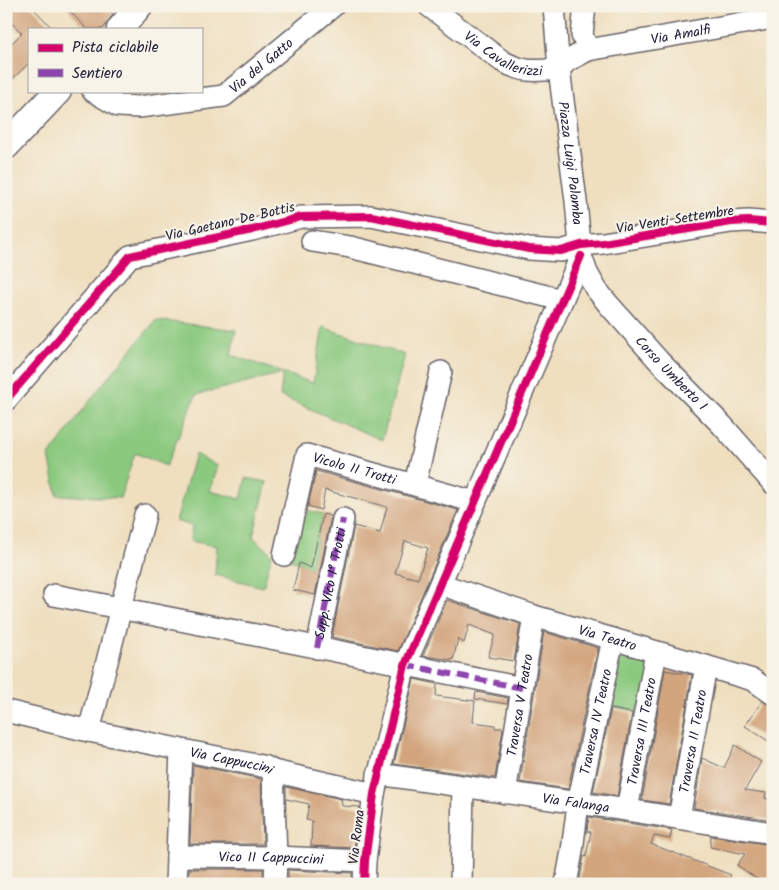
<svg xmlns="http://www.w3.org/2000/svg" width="779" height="890" font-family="Kalam,sans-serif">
  <rect width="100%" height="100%" fill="#f7f3e8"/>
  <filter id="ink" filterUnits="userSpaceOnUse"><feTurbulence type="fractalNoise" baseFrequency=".02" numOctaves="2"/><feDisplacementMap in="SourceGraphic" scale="10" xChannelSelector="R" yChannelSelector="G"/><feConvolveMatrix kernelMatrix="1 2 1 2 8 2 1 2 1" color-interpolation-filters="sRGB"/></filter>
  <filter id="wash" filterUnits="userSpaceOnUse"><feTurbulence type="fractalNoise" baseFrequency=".0096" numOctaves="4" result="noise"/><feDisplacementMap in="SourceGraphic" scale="20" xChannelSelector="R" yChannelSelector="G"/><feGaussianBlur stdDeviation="1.12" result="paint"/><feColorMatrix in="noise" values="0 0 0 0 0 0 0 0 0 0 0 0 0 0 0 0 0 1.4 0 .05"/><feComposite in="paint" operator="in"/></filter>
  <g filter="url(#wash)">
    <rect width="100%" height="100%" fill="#efdfbf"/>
    <g fill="#8bc97f" stroke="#56765d">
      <path d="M 156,320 L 236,330 L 231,355 L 313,383 L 323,327 L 405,355 L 382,440 L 280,396 L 283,373 L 196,395 L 166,466 L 135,453 L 120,498 L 57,495 L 49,456 L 97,391 Z"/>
      <path d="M 195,454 L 218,466 L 210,491 L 241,499 L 246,478 L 267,482 L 253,537 L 272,554 L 263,587 L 215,575 L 217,546 L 190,541 L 192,526 L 176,521 Z"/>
      <path d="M 298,508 L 323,514 L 311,568 L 288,558 Z"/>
      <path d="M 613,639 L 656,652 L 645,713 L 600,704 Z"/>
    </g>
    <g id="blocks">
      <g fill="#d2a57e" fill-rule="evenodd">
        <path d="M 6,6 L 31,6 L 53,29 L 29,29 L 29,63 L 6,85 L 6,49 L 22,33 L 6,18 Z"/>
        <path d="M 65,6 L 106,6 L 113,14 L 103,29 L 87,29 Z"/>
        <path d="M 316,471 L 458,510 L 398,651 L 332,637 L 354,526 L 380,533 L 387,507 L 325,490 L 321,510 L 308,506 ZM 405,541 L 428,548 L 418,579 L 395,573 Z"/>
        <path d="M 323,514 L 331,516 L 315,595 L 293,590 L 299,563 L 311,568 Z"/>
        <path d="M 447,600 L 520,624 L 514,661 L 488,657 L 495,635 L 469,625 L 464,643 L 458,639 L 453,660 L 423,656 Z"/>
        <path d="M 544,632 L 598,648 L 568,789 L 520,782 Z"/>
        <path d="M 665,670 L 692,675 L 669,804 L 642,800 Z"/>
        <path d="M 414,679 L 437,684 L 436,696 L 475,701 L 473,722 L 495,725 L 495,728 L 503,728 L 495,778 L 394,764 Z"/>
        <path d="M 476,692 L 508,698 L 507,704 L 475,699 Z"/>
        <path d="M 762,701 L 773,706 L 773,744 L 745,726 Z"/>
        <path d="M 611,709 L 632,713 L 617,796 L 593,792 Z"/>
        <path d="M 735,745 L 761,762 L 745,790 L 766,793 L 765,798 L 773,800 L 773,820 L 694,808 L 702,758 L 724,768 Z"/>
        <path d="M 193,765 L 261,779 L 263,844 L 190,844 Z"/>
        <path d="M 286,787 L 341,799 L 342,806 L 360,807 L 354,848 L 311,846 L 312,821 L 306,820 L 309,804 L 286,799 Z"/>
        <path d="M 589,817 L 672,830 L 670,839 L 654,836 L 651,844 L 731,875 L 727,884 L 579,884 L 584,856 L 586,857 L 591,832 L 587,831 Z"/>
        <path d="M 711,836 L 773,845 L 773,884 L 764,884 L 737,865 L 745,854 L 710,847 Z"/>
        <rect x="189" y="869" width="74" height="15"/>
        <path d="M 288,870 L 352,873 L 352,884 L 288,884 Z"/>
      </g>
    </g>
  </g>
  <g filter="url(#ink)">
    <use href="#blocks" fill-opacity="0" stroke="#6a6469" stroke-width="1"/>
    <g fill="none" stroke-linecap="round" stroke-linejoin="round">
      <defs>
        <g id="minor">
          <path id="s1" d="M 429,6 L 502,61 C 523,73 536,71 559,69"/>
          <path id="s2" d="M 554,6 L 559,69 L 576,201 L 581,256 L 587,273 L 596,289 L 609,305 L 659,361 L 722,425 L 773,483"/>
          <path d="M 585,6 L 582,35 L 588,50"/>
          <path id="s3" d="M 559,69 L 567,61 L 588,50 L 773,18"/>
          <path id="s4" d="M 93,91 L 118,106 L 139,107 L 224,96 L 333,6"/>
          <path d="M 312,241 L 350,247 L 562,300"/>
          <path d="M 6,400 L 130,256 L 252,230 L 301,217 L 371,216 L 529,249 L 561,251 L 581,245 L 603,243 L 731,222 L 748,221 L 773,223"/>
          <path d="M 415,484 L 441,372"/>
          <path id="s5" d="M 284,555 L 307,455 L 475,502"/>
          <path id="s6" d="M 440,584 L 534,616 L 753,680 L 773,694"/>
          <path d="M 54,595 L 522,688"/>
          <path d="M 317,648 L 343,519"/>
          <path id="s7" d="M 6,711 L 89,731 L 266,767 L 273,771 L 374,794"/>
          <path d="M 89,731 L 145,515"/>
          <path d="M 273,771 L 276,857 L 275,884"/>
          <path id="s8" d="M 378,774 L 627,810 L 773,833"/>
          <path id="s9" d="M 505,793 L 534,616"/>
          <path id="s10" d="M 627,810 L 656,652"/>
          <path id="s11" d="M 679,818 L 706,666"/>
          <path id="s12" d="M 177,856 L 276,857 L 365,861"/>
          <path d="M 176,884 L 181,750"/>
          <path d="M 364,884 L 365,861 L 374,794 L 405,665 L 581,256"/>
          <path d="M 461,884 L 463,787"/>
          <path id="s13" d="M 566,884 L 572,851 L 578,804 L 613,639"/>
        </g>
        <g id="major">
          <path d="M 120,29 L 139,6"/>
          <path d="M 6,146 L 58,91"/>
        </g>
      </defs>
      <use href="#minor" stroke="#6a6469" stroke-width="24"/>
      <use href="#major" stroke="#6a6469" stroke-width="29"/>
      <use href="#minor" stroke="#fff" stroke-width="21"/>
      <use href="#major" stroke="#fff" stroke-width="26"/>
      <g stroke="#8e44ad" stroke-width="6" stroke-dasharray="12 6" stroke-linecap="butt">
        <path id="s14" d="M 317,648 L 343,519"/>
        <path d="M 405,665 L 522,688"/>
      </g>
      <defs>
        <g id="cycleway">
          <path d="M 6,400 L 130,256 L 252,230 L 301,217 L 371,216 L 529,249 L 561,251 L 581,245 L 603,243 L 731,222 L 748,221 L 773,223"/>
          <path d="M 364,884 L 365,861 L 374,794 L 405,665 L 581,256"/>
        </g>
      </defs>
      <use href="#cycleway" stroke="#f7f3e8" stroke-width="11"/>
      <use href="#cycleway" stroke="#d6006c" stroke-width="8"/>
    </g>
  </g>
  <g text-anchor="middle" stroke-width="4" stroke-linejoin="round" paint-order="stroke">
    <g font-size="14" fill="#22223b" stroke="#f7f3e8">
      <text dy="5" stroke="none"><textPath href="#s3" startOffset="129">Via Amalfi</textPath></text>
      <text dy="5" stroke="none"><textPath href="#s1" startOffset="90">Via Cavallerizzi</textPath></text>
      <text dy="5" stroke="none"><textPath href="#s4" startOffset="184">Via del Gatto</textPath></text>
      <text dy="5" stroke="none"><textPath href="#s2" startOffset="158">Piazza Luigi Palomba</textPath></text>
      <text transform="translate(675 219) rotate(-9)" y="5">Via Venti Settembre</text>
      <text transform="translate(230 221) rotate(-13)" y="5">Via Gaetano De Bottis</text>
      <text dy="5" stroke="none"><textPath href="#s2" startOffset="401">Corso Umberto I</textPath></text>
      <text dy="5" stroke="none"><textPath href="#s5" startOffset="152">Vicolo II Trotti</textPath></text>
      <text dy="5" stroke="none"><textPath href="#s14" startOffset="66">Supp. Vico 1° Trotti</textPath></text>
      <text dy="5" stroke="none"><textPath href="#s6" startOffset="176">Via Teatro</textPath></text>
      <text dy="5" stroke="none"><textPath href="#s9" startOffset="89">Traversa V Teatro</textPath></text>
      <text dy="5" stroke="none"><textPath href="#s13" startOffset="165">Traversa IV Teatro</textPath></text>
      <text dy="5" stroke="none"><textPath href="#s10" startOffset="80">Traversa III Teatro</textPath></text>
      <text dy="5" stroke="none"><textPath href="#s11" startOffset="78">Traversa II Teatro</textPath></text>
      <text dy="5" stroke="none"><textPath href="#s7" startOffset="231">Via Cappuccini</textPath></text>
      <text dy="5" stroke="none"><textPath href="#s8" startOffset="200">Via Falanga</textPath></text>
      <text transform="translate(356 837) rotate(-83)" y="5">Via Roma</text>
      <text dy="5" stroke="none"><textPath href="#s12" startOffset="94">Vico II Cappuccini</textPath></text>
    </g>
  </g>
  <rect width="779" height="890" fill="none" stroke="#f7f3e8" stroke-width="25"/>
  <rect x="28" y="28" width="175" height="65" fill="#f7f3e8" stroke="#a29fa3"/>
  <rect x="38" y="44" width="25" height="8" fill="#d6006c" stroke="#a29fa3"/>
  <text x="72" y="52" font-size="15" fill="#22223b">Pista ciclabile</text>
  <rect x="38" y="69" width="25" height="8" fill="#8e44ad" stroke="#a29fa3"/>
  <text x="72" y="78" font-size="15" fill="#22223b">Sentiero</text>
</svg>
